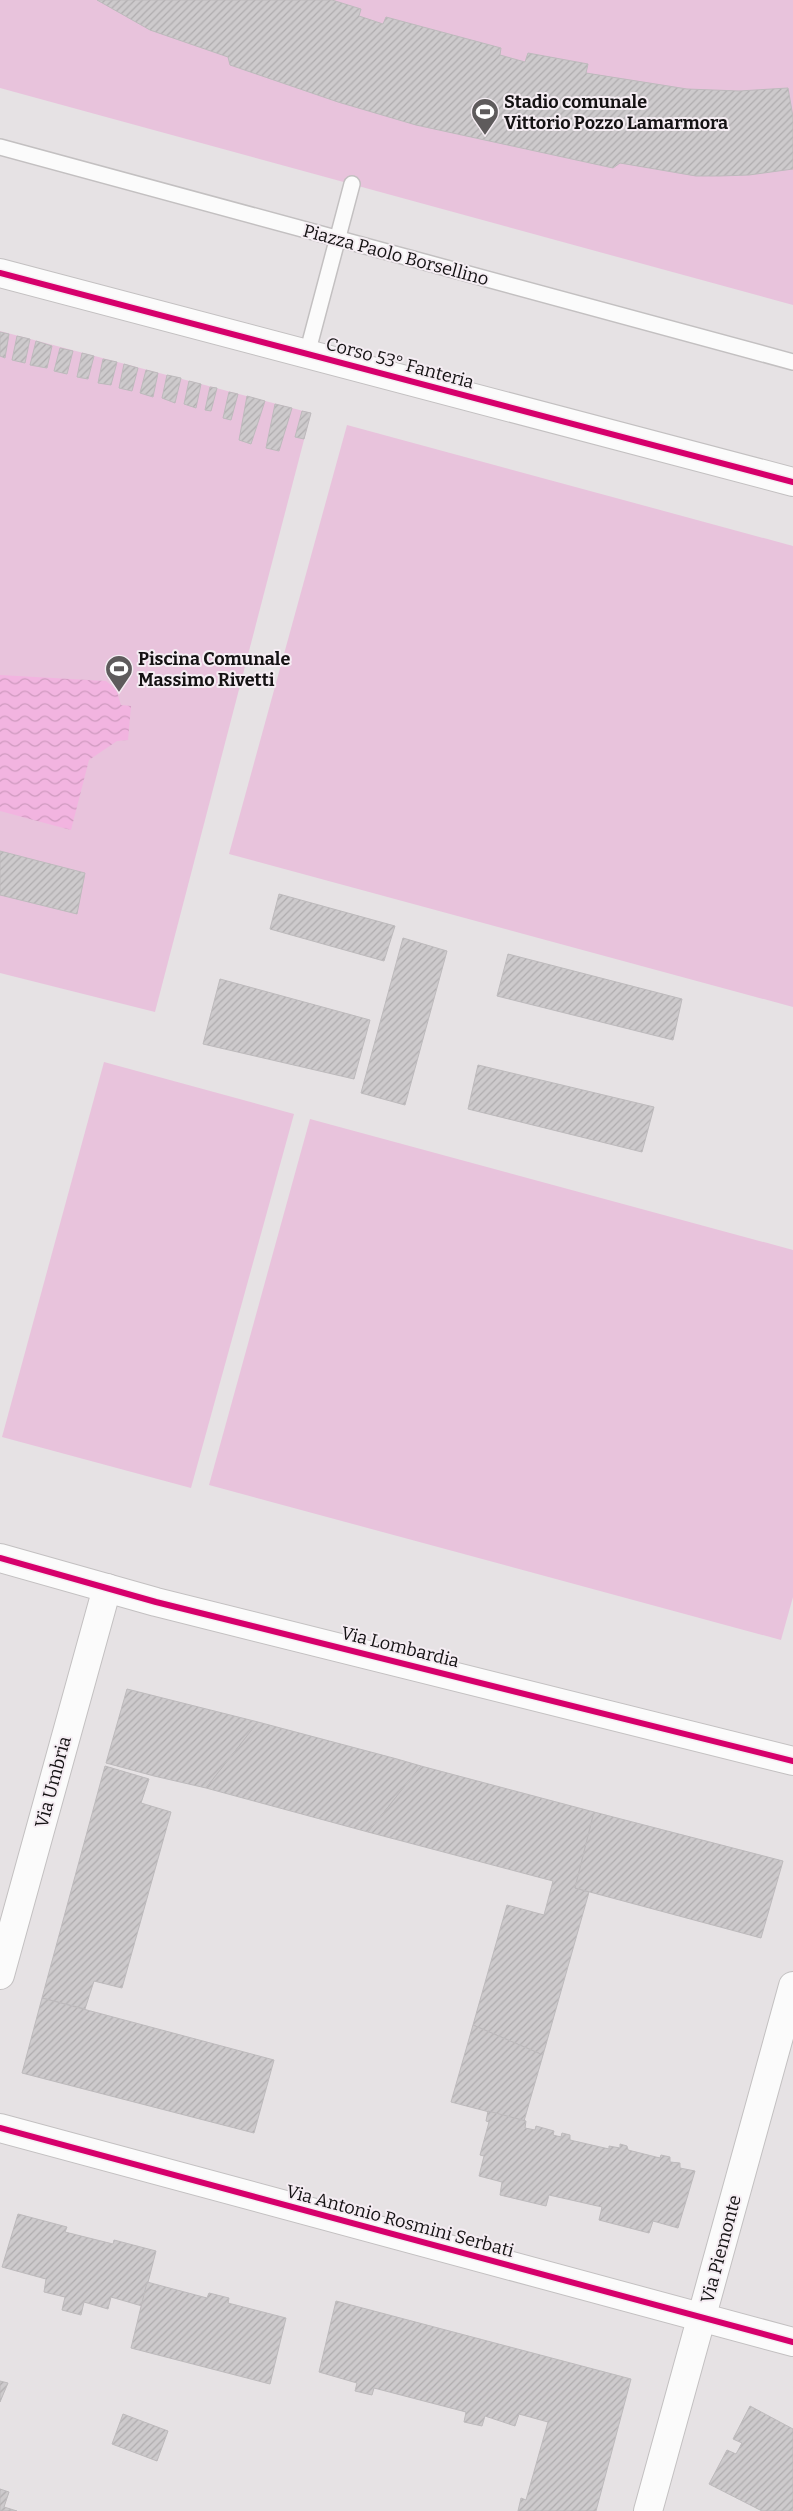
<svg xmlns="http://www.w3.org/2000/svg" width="793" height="2511" font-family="Bitter,serif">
  <defs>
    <pattern id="water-waves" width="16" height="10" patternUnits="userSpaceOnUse" patternTransform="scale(1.25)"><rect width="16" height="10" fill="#f2b4e0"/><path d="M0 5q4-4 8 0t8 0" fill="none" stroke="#cf9abf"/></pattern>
    <pattern id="building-hatch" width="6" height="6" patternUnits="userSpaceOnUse" patternTransform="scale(1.25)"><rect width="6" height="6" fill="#cdcacc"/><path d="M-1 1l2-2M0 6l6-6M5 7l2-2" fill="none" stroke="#afacae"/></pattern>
  </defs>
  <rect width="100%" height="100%" fill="#e6e2e4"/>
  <g fill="#e8c3dc">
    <path d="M 0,0 L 793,0 L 793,305 L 0,88 Z"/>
    <path d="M 0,331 L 311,413 L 155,1012 L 0,973 Z"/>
    <path d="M 347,425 L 793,546 L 793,1007 L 229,854 Z"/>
    <path d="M 104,1062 L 294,1114 L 191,1488 L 2,1437 Z"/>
    <path d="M 310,1119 L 793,1250 L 793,1597 L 781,1640 L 209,1485 Z"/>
  </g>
  <path fill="url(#water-waves)" d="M 0,675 L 106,681 L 116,689 L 121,705 L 131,706 L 128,740 L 117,741 L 89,760 L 71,830 L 0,811 Z"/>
  <g fill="url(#building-hatch)" stroke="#bdbabc">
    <path d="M 97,0 L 332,0 L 361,9 L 359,16 L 383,24 L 386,17 L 501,48 L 500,55 L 525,62 L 528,53 L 588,64 L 586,73 L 687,89 L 739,91 L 788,88 L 793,117 L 793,169 L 749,175 L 719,176 L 696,176 L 620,163 L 613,168 L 416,125 L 338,102 L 230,65 L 228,57 L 150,30 Z"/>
    <path d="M 0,332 L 9,334 L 5,358 L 0,356 Z"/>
    <path d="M 17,336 L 30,339 L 25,363 L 12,360 Z"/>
    <path d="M 36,341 L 52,346 L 47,368 L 30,365 Z"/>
    <path d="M 60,348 L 73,351 L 67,374 L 54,371 Z"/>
    <path d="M 82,353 L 94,356 L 88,379 L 77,377 Z"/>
    <path d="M 103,359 L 117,362 L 111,385 L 98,383 Z"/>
    <path d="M 124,364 L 138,368 L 132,391 L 119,388 Z"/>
    <path d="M 146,370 L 158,373 L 153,397 L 140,393 Z"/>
    <path d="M 167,375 L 181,378 L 175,403 L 162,398 Z"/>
    <path d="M 189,381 L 201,384 L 196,408 L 184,404 Z"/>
    <path d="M 210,387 L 217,388 L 211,411 L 205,410 Z"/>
    <path d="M 229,392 L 238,394 L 231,420 L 223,418 Z"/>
    <path d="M 247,396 L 265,401 L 251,444 L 239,440 Z"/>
    <path d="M 275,404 L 292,408 L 279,451 L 266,448 Z"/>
    <path d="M 302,411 L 311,413 L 304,439 L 295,437 Z"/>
    <path d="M 0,851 L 85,873 L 77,914 L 0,895 Z"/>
    <path d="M 279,894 L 395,926 L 384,961 L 270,929 Z"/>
    <path d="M 403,938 L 447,951 L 405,1105 L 361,1093 Z"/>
    <path d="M 508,954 L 682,999 L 673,1040 L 497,996 Z"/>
    <path d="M 220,979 L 370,1020 L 354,1079 L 203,1044 Z"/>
    <path d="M 478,1065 L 654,1107 L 642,1152 L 468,1109 Z"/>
    <path d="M 127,1689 L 258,1722 L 206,1788 L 154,1776 L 106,1763 Z"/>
    <path d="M 258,1722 L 397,1759 L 421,1766 L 368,1832 L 206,1788 Z"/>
    <path d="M 105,1766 L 149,1779 L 141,1803 L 171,1812 L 122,1988 L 94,1981 L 85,2009 L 42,1998 Z"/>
    <path d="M 421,1766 L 594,1812 L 575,1888 L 589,1892 L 543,2055 L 473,2025 L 507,1905 L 544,1915 L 553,1881 L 368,1832 Z"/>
    <path d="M 594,1812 L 783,1861 L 761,1938 L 575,1888 Z"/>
    <path d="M 42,1998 L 274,2060 L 254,2133 L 22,2073 Z"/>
    <path d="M 473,2025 L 543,2055 L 524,2121 L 451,2102 Z"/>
    <path d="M 488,2111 L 526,2121 L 525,2128 L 535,2130 L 536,2126 L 554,2131 L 553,2135 L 561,2137 L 562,2133 L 570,2135 L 570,2140 L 609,2149 L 609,2146 L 620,2148 L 620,2144 L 627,2146 L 628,2150 L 660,2158 L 661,2155 L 670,2157 L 670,2162 L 680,2163 L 680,2168 L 695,2171 L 678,2228 L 653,2221 L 649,2233 L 599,2220 L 602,2207 L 549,2195 L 546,2206 L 500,2195 L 502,2182 L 479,2176 L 484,2156 L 480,2155 L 489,2122 L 486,2121 Z"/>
    <path d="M 18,2214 L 67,2227 L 65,2232 L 113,2244 L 114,2240 L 156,2251 L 142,2306 L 111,2297 L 108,2309 L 84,2302 L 81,2315 L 62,2310 L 65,2297 L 44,2292 L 46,2279 L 2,2267 Z"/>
    <path d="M 147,2282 L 207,2298 L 209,2293 L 229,2298 L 228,2303 L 286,2318 L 270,2384 L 131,2348 Z"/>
    <path d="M 336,2301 L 631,2379 L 596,2511 L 518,2511 L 521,2498 L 526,2500 L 548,2422 L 519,2414 L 515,2426 L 485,2416 L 482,2426 L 464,2422 L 466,2412 L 374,2388 L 372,2395 L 355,2391 L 357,2383 L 319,2372 Z"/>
    <path d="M 0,2381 L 8,2383 L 0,2402 Z"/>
    <path d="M 750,2406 L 793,2429 L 793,2511 L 762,2511 L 709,2484 L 727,2450 L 736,2454 L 742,2443 L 733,2439 Z"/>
    <path d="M 123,2414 L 168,2431 L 157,2461 L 112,2444 Z"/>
    <path d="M 0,2489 L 9,2492 L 4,2507 L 17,2511 L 0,2511 Z"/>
  </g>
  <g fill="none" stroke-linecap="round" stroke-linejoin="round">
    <defs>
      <g id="service">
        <path d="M 0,147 L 793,362"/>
        <path d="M 307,354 L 352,184"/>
      </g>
      <g id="minor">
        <path d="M 0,1558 L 156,1602 L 793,1761"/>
        <path d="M 0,1975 L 107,1588"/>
        <path d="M 0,2128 L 793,2342"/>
        <path d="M 648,2511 L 793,1986"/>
      </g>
      <path id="tertiary" d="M 0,273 L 793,482"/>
    </defs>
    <use href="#service" stroke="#c3c0c1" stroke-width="18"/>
    <use href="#minor" stroke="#c3c0c1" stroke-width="30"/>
    <use href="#tertiary" stroke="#c3c0c1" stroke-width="30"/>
    <use href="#service" stroke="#fbfbfb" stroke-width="15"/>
    <use href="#minor" stroke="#fbfbfb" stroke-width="28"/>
    <use href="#tertiary" stroke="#fbfbfb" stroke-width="28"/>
    <defs>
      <g id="cycleway">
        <path d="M 0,273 L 793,482"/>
        <path d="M 0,1558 L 156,1602 L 793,1761"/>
        <path d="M 0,2128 L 793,2342"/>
      </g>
    </defs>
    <use href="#cycleway" stroke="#f5edf3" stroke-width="9"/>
    <use href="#cycleway" stroke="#d6006c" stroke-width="6"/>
  </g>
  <defs>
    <symbol id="stadium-pin" viewBox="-11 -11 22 30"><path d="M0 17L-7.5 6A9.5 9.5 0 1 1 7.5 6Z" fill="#5e5b5c" stroke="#f5edf3"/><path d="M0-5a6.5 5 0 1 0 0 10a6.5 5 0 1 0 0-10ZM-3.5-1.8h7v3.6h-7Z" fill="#fff"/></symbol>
  </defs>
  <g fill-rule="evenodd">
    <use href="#stadium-pin" x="469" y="96" width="32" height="43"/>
    <use href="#stadium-pin" x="103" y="653" width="32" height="43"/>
  </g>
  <g text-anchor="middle" stroke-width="4" stroke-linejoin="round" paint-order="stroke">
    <g font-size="18" font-weight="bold" fill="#141213" stroke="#f5edf3" text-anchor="start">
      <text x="504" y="108">Stadio comunale<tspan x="504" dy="21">Vittorio Pozzo Lamarmora</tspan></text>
      <text x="138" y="665">Piscina Comunale<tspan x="138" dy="21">Massimo Rivetti</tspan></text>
    </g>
    <g font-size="18" fill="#141213" stroke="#f5edf3">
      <text transform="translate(396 255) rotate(15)" y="6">Piazza Paolo Borsellino</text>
      <text transform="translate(400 363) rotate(15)" y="6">Corso 53° Fanteria</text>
      <text transform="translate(400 1647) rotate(14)" y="6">Via Lombardia</text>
      <text transform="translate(53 1782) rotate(-75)" y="6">Via Umbria</text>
      <text transform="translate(400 2221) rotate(15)" y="6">Via Antonio Rosmini Serbati</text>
      <text transform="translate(721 2249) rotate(-75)" y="6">Via Piemonte</text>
    </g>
  </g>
</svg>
